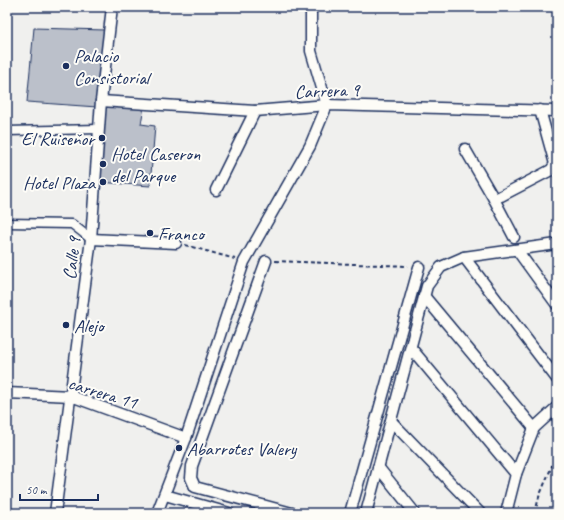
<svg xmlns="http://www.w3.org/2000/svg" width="564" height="520" font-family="Caveat,sans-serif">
  <rect width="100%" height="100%" fill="#f0f0ee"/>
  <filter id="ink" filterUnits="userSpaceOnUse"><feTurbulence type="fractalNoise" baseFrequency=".025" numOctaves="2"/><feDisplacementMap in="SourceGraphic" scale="8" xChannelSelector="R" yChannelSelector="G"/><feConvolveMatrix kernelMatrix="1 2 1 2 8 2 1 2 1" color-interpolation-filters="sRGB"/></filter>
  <g filter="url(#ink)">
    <g fill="#bbc0ca" stroke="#1b2f5e">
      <path d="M 34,28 L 105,30 L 97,107 L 27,102 Z"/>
      <path d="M 106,103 L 144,106 L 141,124 L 155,126 L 150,186 L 99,182 Z"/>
    </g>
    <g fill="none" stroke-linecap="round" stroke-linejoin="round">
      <defs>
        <g id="pedestrian">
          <path d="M 7,131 L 99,129"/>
          <path d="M 7,223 L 72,224 L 91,239"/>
        </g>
        <g id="minor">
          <path d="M 101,101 L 255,111 L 327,105 L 556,111"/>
          <path d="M 465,149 L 494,199 L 501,196 L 551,170 L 555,164 L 540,110"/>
          <path d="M 216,190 L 255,111"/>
          <path d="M 494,199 L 514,237"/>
          <path d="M 91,239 L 176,243"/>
          <path d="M 517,250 L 557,305"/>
          <path d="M 464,257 L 557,379"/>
          <path d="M 266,261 L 192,466 L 191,478 L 195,487 L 292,513"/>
          <path d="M 424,296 L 534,428"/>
          <path d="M 411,348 L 516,474"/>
          <path d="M 7,393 L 71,396 L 186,438"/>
          <path d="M 391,421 L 480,513"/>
          <path d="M 378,467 L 415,513"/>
          <path d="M 165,495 L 229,513"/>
          <path d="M 55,513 L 91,239 L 101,101 L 112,7"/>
          <path d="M 157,513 L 186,438 L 244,262 L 310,146 L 327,105 L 311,51 L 311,7"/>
          <path d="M 350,513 L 419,267"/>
          <path d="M 366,513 L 427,286 L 441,267 L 464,257 L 557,244"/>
          <path d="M 506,513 L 516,474 L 534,428 L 557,407"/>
        </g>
      </defs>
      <use href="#pedestrian" stroke="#1b2f5e" stroke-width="11"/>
      <use href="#minor" stroke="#1b2f5e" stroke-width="13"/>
      <g stroke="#1b2f5e" stroke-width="2" stroke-dasharray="4 3" stroke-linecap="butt">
        <path d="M 185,245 L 235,259"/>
        <path d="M 275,261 L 408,266"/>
        <path d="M 535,513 L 539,497 L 557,454"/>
      </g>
      <use href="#pedestrian" stroke="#fdfcf7" stroke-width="8"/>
      <use href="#minor" stroke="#fdfcf7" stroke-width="10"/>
    </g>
  </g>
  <g fill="#1b2f5e" stroke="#fdfcf7" stroke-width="1.5">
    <circle cx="66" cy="66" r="4"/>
    <circle cx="102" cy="138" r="4"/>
    <circle cx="103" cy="164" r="4"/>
    <circle cx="103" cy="182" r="4"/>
    <circle cx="150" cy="233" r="4"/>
    <circle cx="66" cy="325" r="4"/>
    <circle cx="179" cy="448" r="4"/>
  </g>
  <g text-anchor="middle" stroke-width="4" stroke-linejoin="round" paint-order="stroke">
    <g font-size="19" fill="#1b2f5e" stroke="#fdfcf7" text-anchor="start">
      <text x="74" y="62">Palacio<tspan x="74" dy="22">Consistorial</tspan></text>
      <text x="94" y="145" text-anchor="end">El Ruiseňor</text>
      <text x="111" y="160">Hotel Caseron<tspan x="111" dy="22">del Parque</tspan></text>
      <text x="95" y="189" text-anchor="end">Hotel Plaza</text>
      <text x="158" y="240">Franco</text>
      <text x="74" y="332">Alejo</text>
      <text x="187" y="455">Abarrotes Valery</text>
    </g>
    <g font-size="19" fill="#1b2f5e" stroke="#fdfcf7">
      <text transform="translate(327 90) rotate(-2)" y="7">Carrera 9</text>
      <text transform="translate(71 258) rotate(-83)" y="7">Calle 9</text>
      <text transform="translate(103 392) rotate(17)" y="7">carrera 11</text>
    </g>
  </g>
  <rect width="564" height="520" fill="none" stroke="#fdfcf7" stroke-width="24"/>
  <rect x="12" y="12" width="540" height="496" fill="none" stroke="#1b2f5e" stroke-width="1.5" filter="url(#ink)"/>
  <path d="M20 494v6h78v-6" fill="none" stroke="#1b2f5e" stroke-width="2"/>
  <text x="26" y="494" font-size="12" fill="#1b2f5e" stroke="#fdfcf7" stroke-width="3" paint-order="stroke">50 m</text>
</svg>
